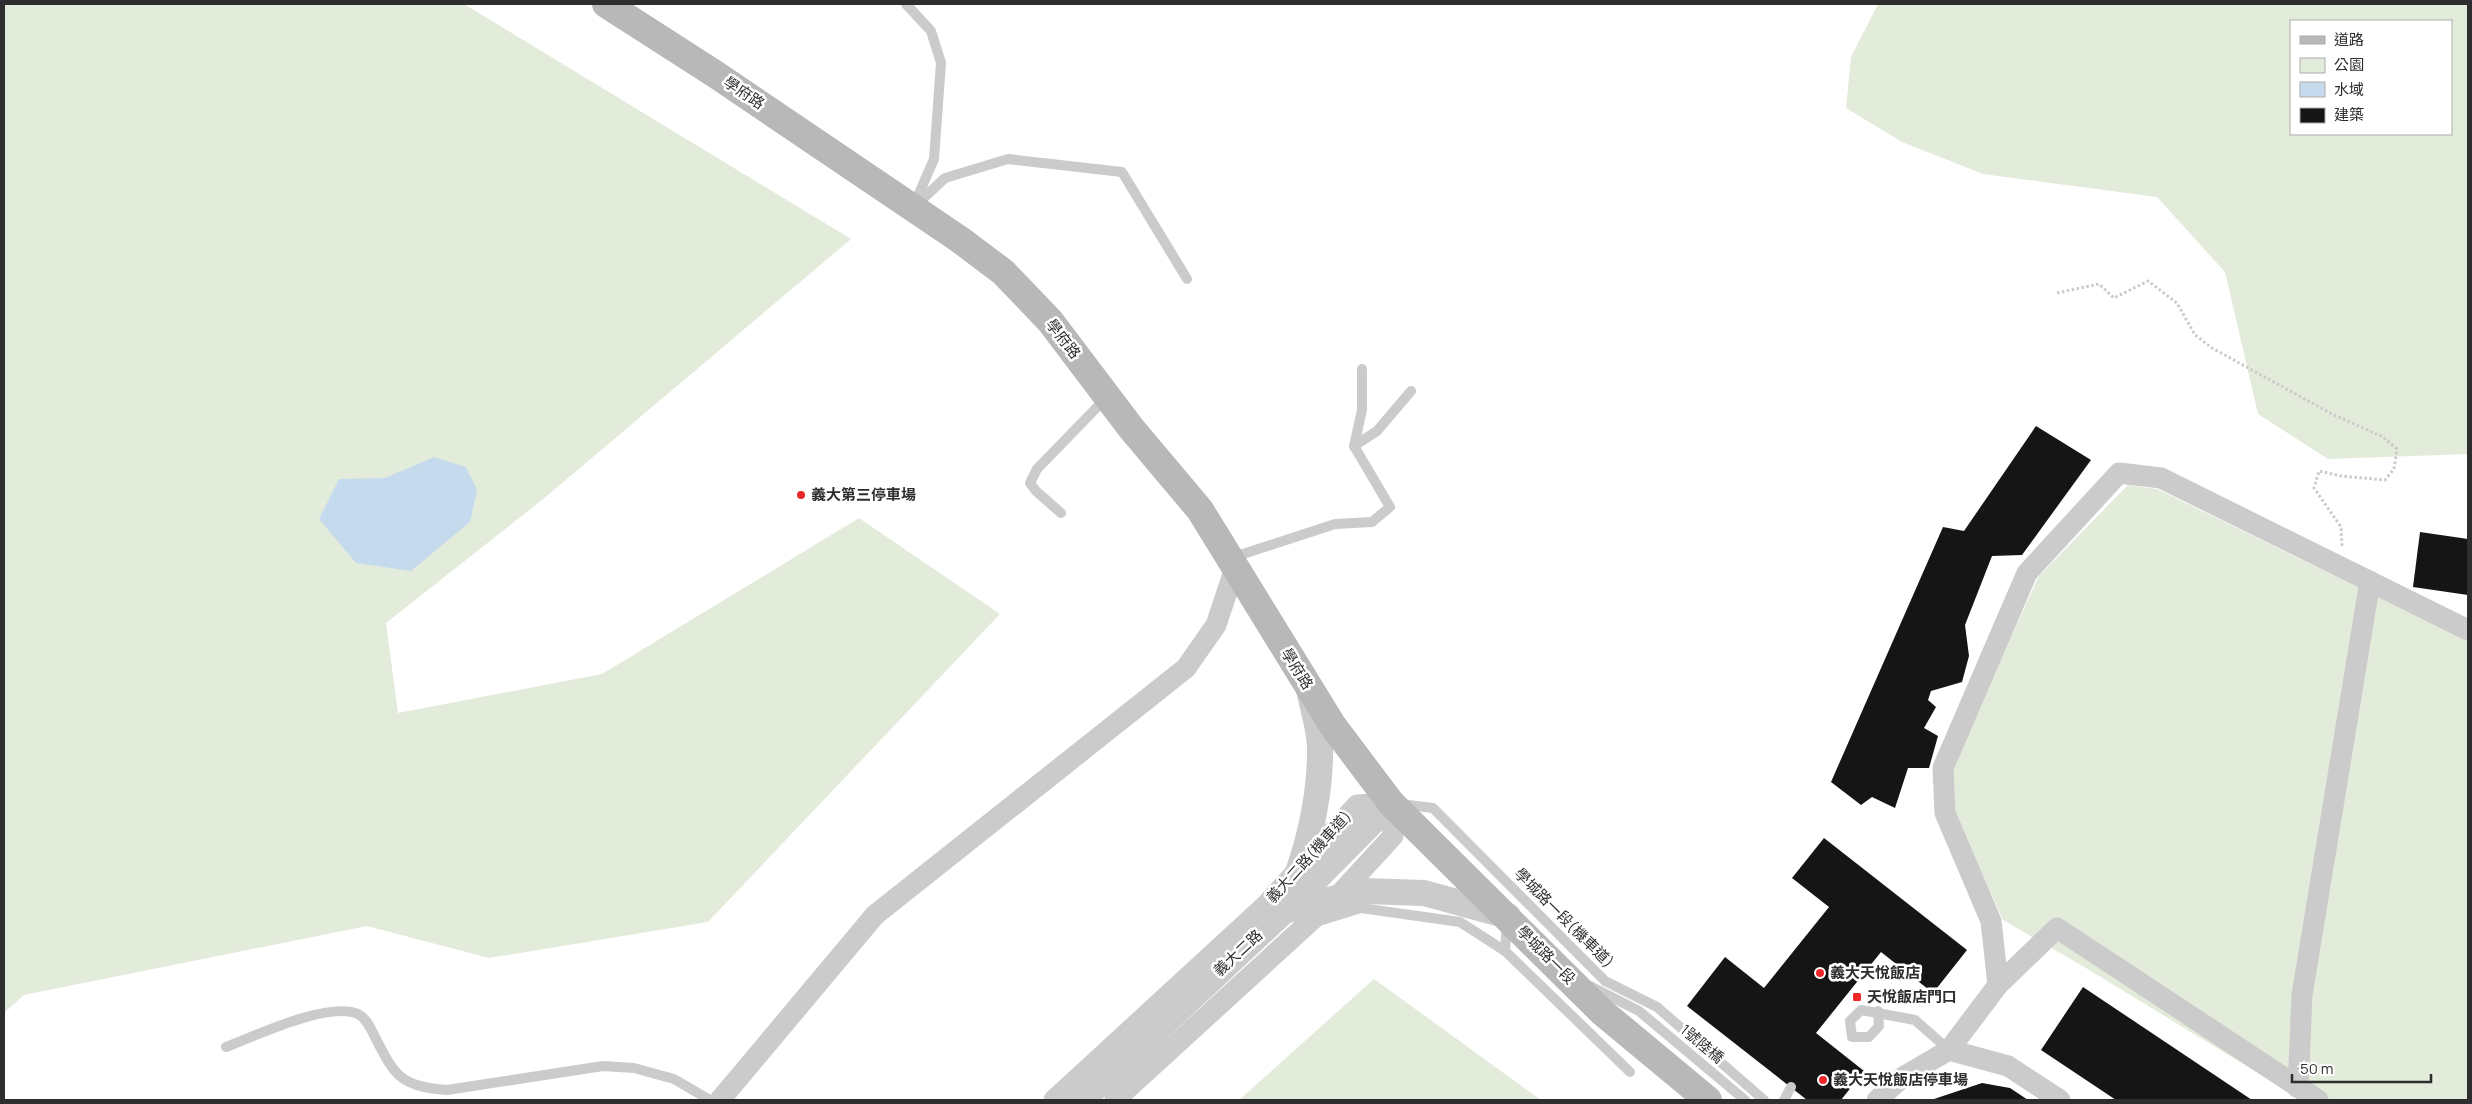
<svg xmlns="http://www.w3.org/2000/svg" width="2472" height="1104" font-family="Manrope,'Noto Sans TC',sans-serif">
  <rect width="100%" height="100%" fill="#fff"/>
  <g fill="#e3ecda" fill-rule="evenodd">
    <path d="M 4,4 L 464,4 L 851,239 L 542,500 L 386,623 L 398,713 L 602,674 L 859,518 L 1000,614 L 708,922 L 489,958 L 367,926 L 24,995 L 4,1013 Z"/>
    <path d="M 1878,4 L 2468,4 L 2468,454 L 2328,459 L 2258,414 L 2225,272 L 2157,197 L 1983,174 L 1902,142 L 1846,108 L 1851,57 ZM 2291,21 L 2451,21 L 2451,134 L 2291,134 Z"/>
    <path d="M 2128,485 L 2157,489 L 2468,641 L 2468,1100 L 2302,1100 L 2086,968 L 2003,920 L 1953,810 L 1950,768 L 2039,576 Z"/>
    <path d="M 1374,979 L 1541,1100 L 1239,1100 Z"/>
  </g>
  <path fill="#c5dbed" d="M 434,457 L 466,467 L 477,490 L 470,522 L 411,571 L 356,563 L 319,519 L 339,479 L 385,478 Z"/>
  <g fill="#151515">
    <path d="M 2036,426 L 2091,460 L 2022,555 L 1992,556 L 1965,625 L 1969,656 L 1962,682 L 1931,691 L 1928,700 L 1936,707 L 1924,728 L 1938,736 L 1929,768 L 1908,768 L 1895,808 L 1872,797 L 1861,805 L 1831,782 L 1943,527 L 1964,531 Z"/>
    <path d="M 2420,532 L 2468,539 L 2468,595 L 2413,587 Z"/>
    <path d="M 1824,838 L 1967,950 L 1933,993 L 1881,952 L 1816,1033 L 1864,1071 L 1841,1100 L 1807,1100 L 1687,1006 L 1725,957 L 1764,988 L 1829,907 L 1792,878 Z"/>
    <path d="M 2083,987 L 2252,1100 L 2116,1100 L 2041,1050 Z"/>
    <path d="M 1982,1083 L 2010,1088 L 2028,1100 L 1931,1100 Z"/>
  </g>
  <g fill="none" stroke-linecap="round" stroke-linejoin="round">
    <path stroke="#cbcbcb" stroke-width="3" stroke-dasharray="2.5 2.5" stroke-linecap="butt" d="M 2057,293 L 2099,284 L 2114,298 L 2148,281 L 2177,303 L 2195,335 L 2212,348 L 2332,414 L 2383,437 L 2397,449 L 2394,469 L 2385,480 L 2341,476 L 2319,471 L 2314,488 L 2341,527 L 2342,547"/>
    <g stroke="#cbcbcb" stroke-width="10">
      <path d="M 906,4 L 931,31 L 941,63 L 934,159 L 914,205"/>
      <path d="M 914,207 L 945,178 L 1008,159 L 1122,172 L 1187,279"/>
      <path d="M 1354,446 L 1362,410 L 1362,369"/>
      <path d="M 1061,513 L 1036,491 L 1030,483 L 1037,469 L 1106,398"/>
      <path d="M 1231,558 L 1335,524 L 1372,522 L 1390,507 L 1354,446 L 1377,431 L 1411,391"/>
      <path d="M 1400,804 L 1433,808 L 1605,981 L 1657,1007 L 1764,1100"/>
      <path d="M 1319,921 L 1361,908 L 1460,922 L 1505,951"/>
      <path d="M 1507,924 L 1505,951 L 1630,1072"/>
      <path d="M 1590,986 L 1639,1011 L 1745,1100"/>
      <path d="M 1878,1011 L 1879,1026 L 1869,1037 L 1852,1037 L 1850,1021 L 1861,1010 L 1915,1020 L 1949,1050"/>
      <path d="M 226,1047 C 255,1036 328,1001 358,1014 C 366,1018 370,1027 374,1035 C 395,1076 399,1086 447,1090 L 603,1066 L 634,1068 L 674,1079 L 710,1100"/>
      <path d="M 1784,1100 L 1791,1087"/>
    </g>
    <g stroke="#cbcbcb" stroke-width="21">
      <path d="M 1998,985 L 2057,928 L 2318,1100"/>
      <path d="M 1949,1050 L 2008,1066 L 2060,1100"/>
      <path d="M 2298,1088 L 2302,995 L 2370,581"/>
      <path d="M 720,1100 L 875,915 L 1186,668 L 1216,625 L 1235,568"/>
      <path d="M 1054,1100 L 1266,905 L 1357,805 L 1391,803 L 1393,836 L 1336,898 L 1115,1100"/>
      <path d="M 1877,1100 L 1903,1077 L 1949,1050 L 1998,985 L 1991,921 L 1945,813 L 1943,768 L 2027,573 L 2119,473 L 2161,478 L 2468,630"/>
    </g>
    <g stroke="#cbcbcb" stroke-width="26">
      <path d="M 1288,900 C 1307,852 1321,799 1320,746 C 1319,728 1313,708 1309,690"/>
      <path d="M 1284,911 L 1364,891 L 1424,893 L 1508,916"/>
      <path d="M 1082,1100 L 1284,911 L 1391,803"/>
    </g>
    <path stroke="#b8b8b8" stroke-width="28" d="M 606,4 L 715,74 L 959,239 L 1003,272 L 1050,321 L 1131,428 L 1200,510 L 1333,726 L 1391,803 L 1602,1012 L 1708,1100"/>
  </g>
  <g fill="#ed2728" stroke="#fff" stroke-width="2">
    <circle cx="801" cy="495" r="5"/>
    <circle cx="1820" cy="973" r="5"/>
    <rect x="1852" y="992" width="10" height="10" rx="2.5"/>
    <circle cx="1823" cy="1080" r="5"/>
  </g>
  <g text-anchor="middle" stroke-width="5" stroke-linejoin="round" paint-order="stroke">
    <g font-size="15" fill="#2e2e2e" stroke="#fff">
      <text transform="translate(744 93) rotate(34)" y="5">學府路</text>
      <text transform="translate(1063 339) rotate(52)" y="5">學府路</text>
      <text transform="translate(1297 669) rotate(58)" y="5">學府路</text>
      <text transform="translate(1309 857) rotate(-48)" y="5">義大二路(機車道)</text>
      <text transform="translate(1564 918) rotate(45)" y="5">學城路一段(機車道)</text>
      <text transform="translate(1238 953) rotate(-43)" y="5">義大二路</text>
      <text transform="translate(1546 955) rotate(45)" y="5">學城路一段</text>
      <text transform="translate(1702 1044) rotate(40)" y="5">1號陸橋</text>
    </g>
    <g font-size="15" font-weight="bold" fill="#2e2e2e" stroke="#fff" text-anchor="start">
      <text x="811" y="500">義大第三停車場</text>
      <text x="1830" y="978">義大天悅飯店</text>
      <text x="1867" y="1002">天悅飯店門口</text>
      <text x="1833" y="1085">義大天悅飯店停車場</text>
    </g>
  </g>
  <rect width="2472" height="1104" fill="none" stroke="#2e2e2e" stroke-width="10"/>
  <rect x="2290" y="20" width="162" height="115" fill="#ffffff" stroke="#ababab"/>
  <rect x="2300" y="36" width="25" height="8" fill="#b8b8b8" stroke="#ababab"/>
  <text x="2334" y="45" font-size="15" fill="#2e2e2e">道路</text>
  <rect x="2300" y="58" width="25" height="15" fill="#e3ecda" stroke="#ababab"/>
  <text x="2334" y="70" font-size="15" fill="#2e2e2e">公園</text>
  <rect x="2300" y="82" width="25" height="15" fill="#c5dbed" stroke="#ababab"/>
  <text x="2334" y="95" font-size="15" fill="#2e2e2e">水域</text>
  <rect x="2300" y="108" width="25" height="15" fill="#151515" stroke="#ababab"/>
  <text x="2334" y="120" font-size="15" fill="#2e2e2e">建築</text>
  <path d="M2292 1074v8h139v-8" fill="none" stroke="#2e2e2e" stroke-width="2.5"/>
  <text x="2300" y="1074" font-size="15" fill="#2e2e2e" stroke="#ffffff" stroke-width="4" paint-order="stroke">50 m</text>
</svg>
